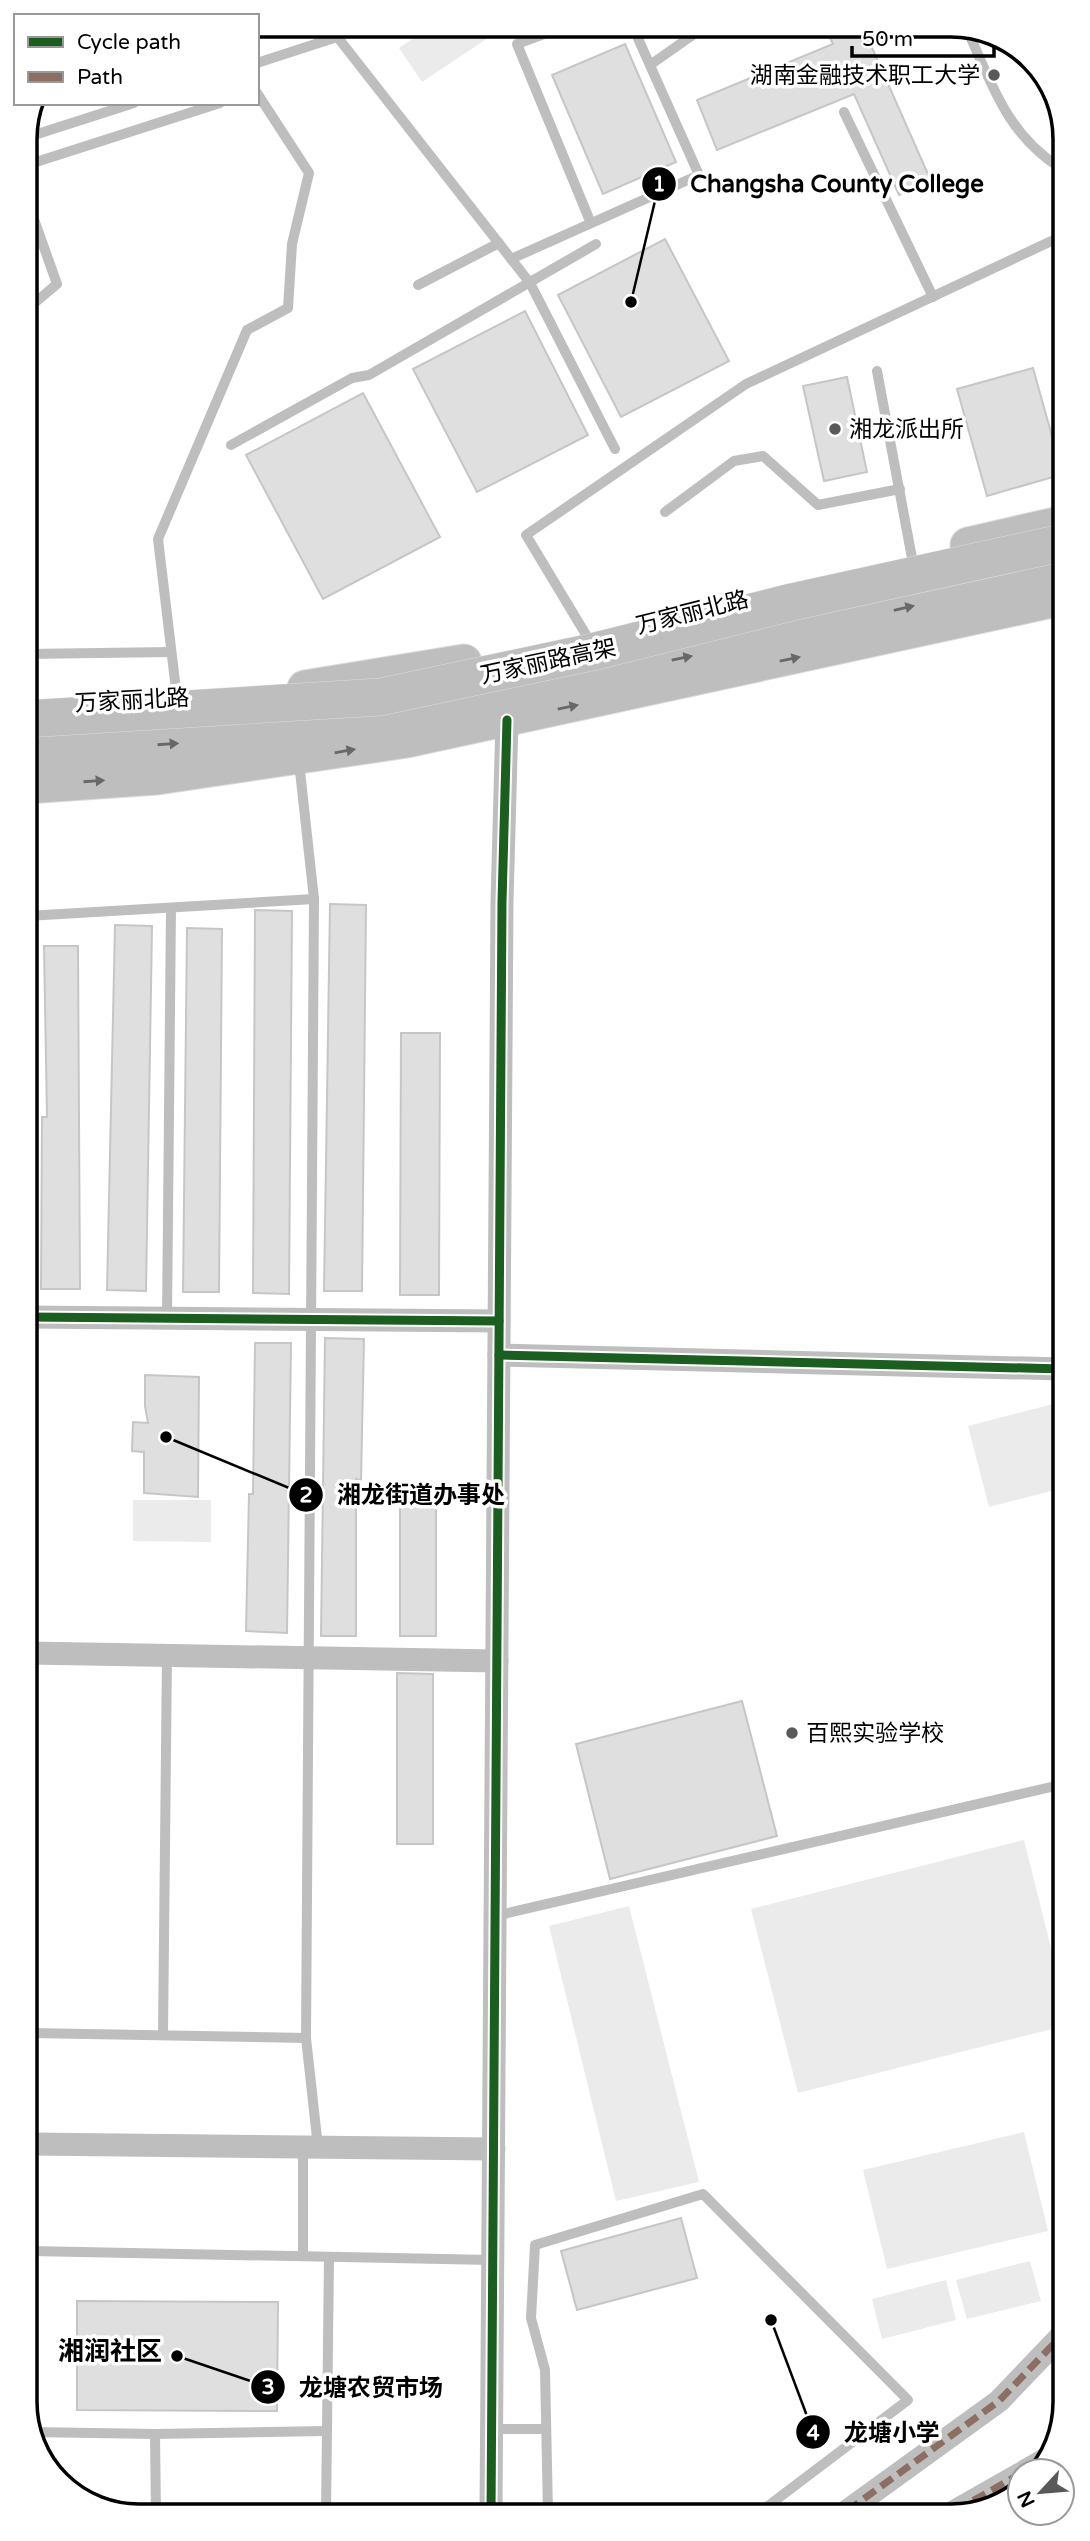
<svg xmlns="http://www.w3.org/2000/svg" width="1090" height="2541" font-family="'Varela Round','Noto Sans SC',sans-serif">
  <rect width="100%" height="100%" fill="#fff"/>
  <g fill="#ebebeb">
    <path d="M 433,25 L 479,25 L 488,38 L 422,82 L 399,48 Z"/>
    <path d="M 1057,1403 L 1063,1425 L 1063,1488 L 989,1507 L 968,1426 Z"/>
    <path d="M 133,1500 L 211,1500 L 211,1542 L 133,1541 Z"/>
    <path d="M 1024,1840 L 1064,2000 L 1064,2026 L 798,2093 L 751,1909 Z"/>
    <path d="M 629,1906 L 699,2182 L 616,2201 L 549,1926 Z"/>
    <path d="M 1024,2132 L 1048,2231 L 887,2269 L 863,2170 Z"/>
    <path d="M 1030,2261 L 1041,2301 L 967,2319 L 956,2280 Z"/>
    <path d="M 946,2280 L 956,2320 L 882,2339 L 872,2299 Z"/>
  </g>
  <g fill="#dfdfdf" stroke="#c6c6c6" stroke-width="2">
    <path d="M 824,25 L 862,25 L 931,181 L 899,195 L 854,94 L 717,150 L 697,100 L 833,44 Z"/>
    <path d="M 625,44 L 676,162 L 603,194 L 552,75 Z"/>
    <path d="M 665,239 L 729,361 L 621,417 L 558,295 Z"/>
    <path d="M 525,311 L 588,435 L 477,492 L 413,369 Z"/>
    <path d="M 1033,368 L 1060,465 L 1060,475 L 987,496 L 957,389 Z"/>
    <path d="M 847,377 L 867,472 L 824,481 L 803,386 Z"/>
    <path d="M 363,393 L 440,537 L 323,599 L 246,455 Z"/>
    <path d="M 330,904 L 366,905 L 362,1291 L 324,1291 Z"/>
    <path d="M 255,910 L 292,911 L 289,1294 L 253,1293 Z"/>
    <path d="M 115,925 L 152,926 L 146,1291 L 107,1290 Z"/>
    <path d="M 187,928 L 222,929 L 219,1292 L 183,1292 Z"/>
    <path d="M 44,946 L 78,946 L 80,1289 L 41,1289 L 42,1117 L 47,1117 Z"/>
    <path d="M 401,1033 L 440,1033 L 439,1295 L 400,1295 Z"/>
    <path d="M 325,1338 L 364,1339 L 361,1480 L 356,1479 L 356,1636 L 321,1636 Z"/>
    <path d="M 255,1343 L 291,1343 L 287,1633 L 246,1631 L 249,1494 L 253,1494 Z"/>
    <path d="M 145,1375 L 199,1377 L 198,1497 L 144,1493 L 144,1452 L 132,1451 L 133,1422 L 148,1423 L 145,1406 Z"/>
    <rect x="400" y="1494" width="36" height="142"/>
    <path d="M 397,1673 L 433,1674 L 433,1844 L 397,1844 Z"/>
    <path d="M 742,1701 L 777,1836 L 610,1879 L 576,1744 Z"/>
    <path d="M 681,2218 L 697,2278 L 577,2310 L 561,2251 Z"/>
    <path d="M 77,2301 L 278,2302 L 277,2411 L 77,2410 Z"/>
  </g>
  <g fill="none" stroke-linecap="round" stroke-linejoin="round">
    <defs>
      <g id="primary">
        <path d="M 968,545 L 1060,524"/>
        <path d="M 305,688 L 464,662"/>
        <path d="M 26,786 L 157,777 L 407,740 L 1061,598"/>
      </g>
      <path id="trunk" d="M 26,754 L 181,744 L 385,719 L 597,677 L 1061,572"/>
    </defs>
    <use href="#primary" stroke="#dbdbdb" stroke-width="37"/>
    <use href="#trunk" stroke="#dbdbdb" stroke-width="38"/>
    <g stroke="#bebebe" stroke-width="10">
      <path d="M 328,25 L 530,283 L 615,449"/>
      <path d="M 568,25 L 517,44 L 590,221"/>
      <path d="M 966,27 C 991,82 1006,133 1059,167"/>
      <path d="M 257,63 L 337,37"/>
      <path d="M 650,65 L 707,25"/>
      <path d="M 844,112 L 933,297"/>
      <path d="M 25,138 L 134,103"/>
      <path d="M 25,185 L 33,163 L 220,103"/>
      <path d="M 25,194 L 57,284 L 25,311"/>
      <path d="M 511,259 L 699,175 L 632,25"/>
      <path d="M 418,285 L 499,243"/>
      <path d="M 877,371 L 912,558"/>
      <path d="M 231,445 L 352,378 L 369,375 L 596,244"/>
      <path d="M 665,512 L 734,461 L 763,456 L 818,505 L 900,489"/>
      <path d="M 588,638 L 526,535 L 746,384 L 1060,237"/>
      <path d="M 26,654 L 171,652"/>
      <path d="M 177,698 L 158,539 L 247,330 L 288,308 L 292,244 L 309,173 L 257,93"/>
      <path d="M 299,762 L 314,899 L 306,2038 L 318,2147"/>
      <path d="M 27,916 L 314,899"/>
      <path d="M 167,1318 L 171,908"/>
      <path d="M 495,1916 L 1064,1784"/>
      <path d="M 30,2033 L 306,2038"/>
      <path d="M 163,2035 L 167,1655"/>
      <path d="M 30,2251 L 493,2260"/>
      <path d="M 303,2256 L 303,2147"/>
      <path d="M 492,2429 L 545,2429"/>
      <path d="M 31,2432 L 155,2434 L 326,2431"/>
      <path d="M 155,2434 L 156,2516"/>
      <path d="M 548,2513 L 545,2370 L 531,2318 L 535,2245 L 703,2194 L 908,2400 L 760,2512"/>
      <path d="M 326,2515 L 329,2257"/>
    </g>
    <g stroke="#bebebe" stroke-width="23">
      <path d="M 28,1317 L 499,1321"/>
      <path d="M 499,1355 L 1063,1369"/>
      <path d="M 29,1653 L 497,1661"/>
      <path d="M 30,2144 L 494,2149"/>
      <path d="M 1025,2471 L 1046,2459"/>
      <path d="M 847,2511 L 999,2401 L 1065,2332"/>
      <path d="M 955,2511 L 1020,2474"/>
      <path d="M 491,2514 L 502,902 L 507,720"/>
    </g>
    <use href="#primary" stroke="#bebebe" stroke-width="35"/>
    <use href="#trunk" stroke="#bebebe" stroke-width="37"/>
    <defs>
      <path id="trunk-bridge" d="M 26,719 L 380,697 L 592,652 L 792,602 L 1061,543"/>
    </defs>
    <use href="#trunk-bridge" stroke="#dbdbdb" stroke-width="38" stroke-linecap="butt"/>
    <use href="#trunk-bridge" stroke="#bebebe" stroke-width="37"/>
    <g stroke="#8d6e63" stroke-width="7" stroke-dasharray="14 7" stroke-linecap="butt">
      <path d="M 1025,2471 L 1046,2459"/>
      <path d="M 847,2511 L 999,2401 L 1065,2332"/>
      <path d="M 955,2511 L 1020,2474"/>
    </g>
    <defs>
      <g id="cycleway">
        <path d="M 28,1317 L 499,1321"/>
        <path d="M 499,1355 L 1063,1369"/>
        <path d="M 491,2514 L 502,902 L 507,720"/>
      </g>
    </defs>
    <use href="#cycleway" stroke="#fff" stroke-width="13"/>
    <use href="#cycleway" stroke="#1b5e20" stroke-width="9"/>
  </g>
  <defs><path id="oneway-solid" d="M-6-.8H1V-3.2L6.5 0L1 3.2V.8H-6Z" transform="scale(1.75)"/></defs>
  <g fill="#686868">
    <use href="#oneway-solid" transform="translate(904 608) rotate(-13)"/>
    <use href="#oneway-solid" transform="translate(682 658) rotate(-12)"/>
    <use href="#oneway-solid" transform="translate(790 659) rotate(-12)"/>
    <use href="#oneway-solid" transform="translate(568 707) rotate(-12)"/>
    <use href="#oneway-solid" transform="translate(168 744) rotate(-4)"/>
    <use href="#oneway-solid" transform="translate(345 751) rotate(-10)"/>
    <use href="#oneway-solid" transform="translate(94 781) rotate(-4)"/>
  </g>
  <g fill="#595959" stroke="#fff" stroke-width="2.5">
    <circle cx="994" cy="75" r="7"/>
    <circle cx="835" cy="429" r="7"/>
    <circle cx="792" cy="1733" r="7"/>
  </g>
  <g text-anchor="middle" stroke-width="7" stroke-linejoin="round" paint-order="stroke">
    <g font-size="23" fill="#000" stroke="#fff" text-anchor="start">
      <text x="980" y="83" text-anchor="end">湖南金融技术职工大学</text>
      <text x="849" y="437">湘龙派出所</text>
      <text x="806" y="1741">百熙实验学校</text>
    </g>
    <g font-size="23" fill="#000" stroke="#fff">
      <text transform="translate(692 612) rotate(-14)" y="8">万家丽北路</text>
      <text transform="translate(548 661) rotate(-12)" y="8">万家丽路高架</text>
      <text transform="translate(132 700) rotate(-3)" y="8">万家丽北路</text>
    </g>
    <g font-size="26" font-weight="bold" fill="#000" stroke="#fff">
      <text x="110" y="2360">湘润社区</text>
    </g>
  </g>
  <path d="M0 0H1090V2541H0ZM139 37H951A102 102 0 0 1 1053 139V2402A102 102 0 0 1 951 2504H139A102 102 0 0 1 37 2402V139A102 102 0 0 1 139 37Z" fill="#fff" fill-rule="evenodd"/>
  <path fill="none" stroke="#000" stroke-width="3.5" d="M139 37H951A102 102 0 0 1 1053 139V2402A102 102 0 0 1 951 2504H139A102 102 0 0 1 37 2402V139A102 102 0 0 1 139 37Z"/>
  <path fill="none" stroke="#000" stroke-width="2.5" d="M631 302L659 184M166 1437L306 1495M177 2356L268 2387M771 2320L813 2432"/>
  <g fill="#000" stroke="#fff" stroke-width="2.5">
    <circle cx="631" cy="302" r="7"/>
    <circle cx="166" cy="1437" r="7"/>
    <circle cx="177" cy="2356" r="7"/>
    <circle cx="771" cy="2320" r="7"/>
    <circle cx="659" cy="184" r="18"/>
    <circle cx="306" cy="1495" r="18"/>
    <circle cx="268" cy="2387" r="18"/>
    <circle cx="813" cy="2432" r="18"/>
  </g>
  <g font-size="21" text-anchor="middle" font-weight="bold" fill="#fff">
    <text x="659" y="191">1</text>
    <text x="306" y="1502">2</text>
    <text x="268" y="2394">3</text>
    <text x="813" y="2440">4</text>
  </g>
  <g font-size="24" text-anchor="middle" font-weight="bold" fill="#000" stroke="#fff" stroke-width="7" stroke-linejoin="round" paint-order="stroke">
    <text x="837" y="192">Changsha County College</text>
    <text x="421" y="1503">湘龙街道办事处</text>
    <text x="371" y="2396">龙塘农贸市场</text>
    <text x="892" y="2441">龙塘小学</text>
  </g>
  <rect x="14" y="14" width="245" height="91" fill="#ffffff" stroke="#999999" stroke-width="2"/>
  <rect x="28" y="37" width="35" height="10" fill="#1b5e20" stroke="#999999" stroke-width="2"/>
  <text x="77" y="49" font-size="21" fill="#000000">Cycle path</text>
  <rect x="28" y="72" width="35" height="10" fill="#8d6e63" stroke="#999999" stroke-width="2"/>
  <text x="77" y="84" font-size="21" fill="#000000">Path</text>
  <g transform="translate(1041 2492) rotate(244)"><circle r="33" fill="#ffffff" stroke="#999999" stroke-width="2"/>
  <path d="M0-5L12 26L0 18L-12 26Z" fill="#595959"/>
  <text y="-10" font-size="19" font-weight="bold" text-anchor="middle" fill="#000000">N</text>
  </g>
  <path d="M852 46v10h142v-10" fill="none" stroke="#000000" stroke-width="3.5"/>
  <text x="862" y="46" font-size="21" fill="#000000" stroke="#ffffff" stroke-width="5" paint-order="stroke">50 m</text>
</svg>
